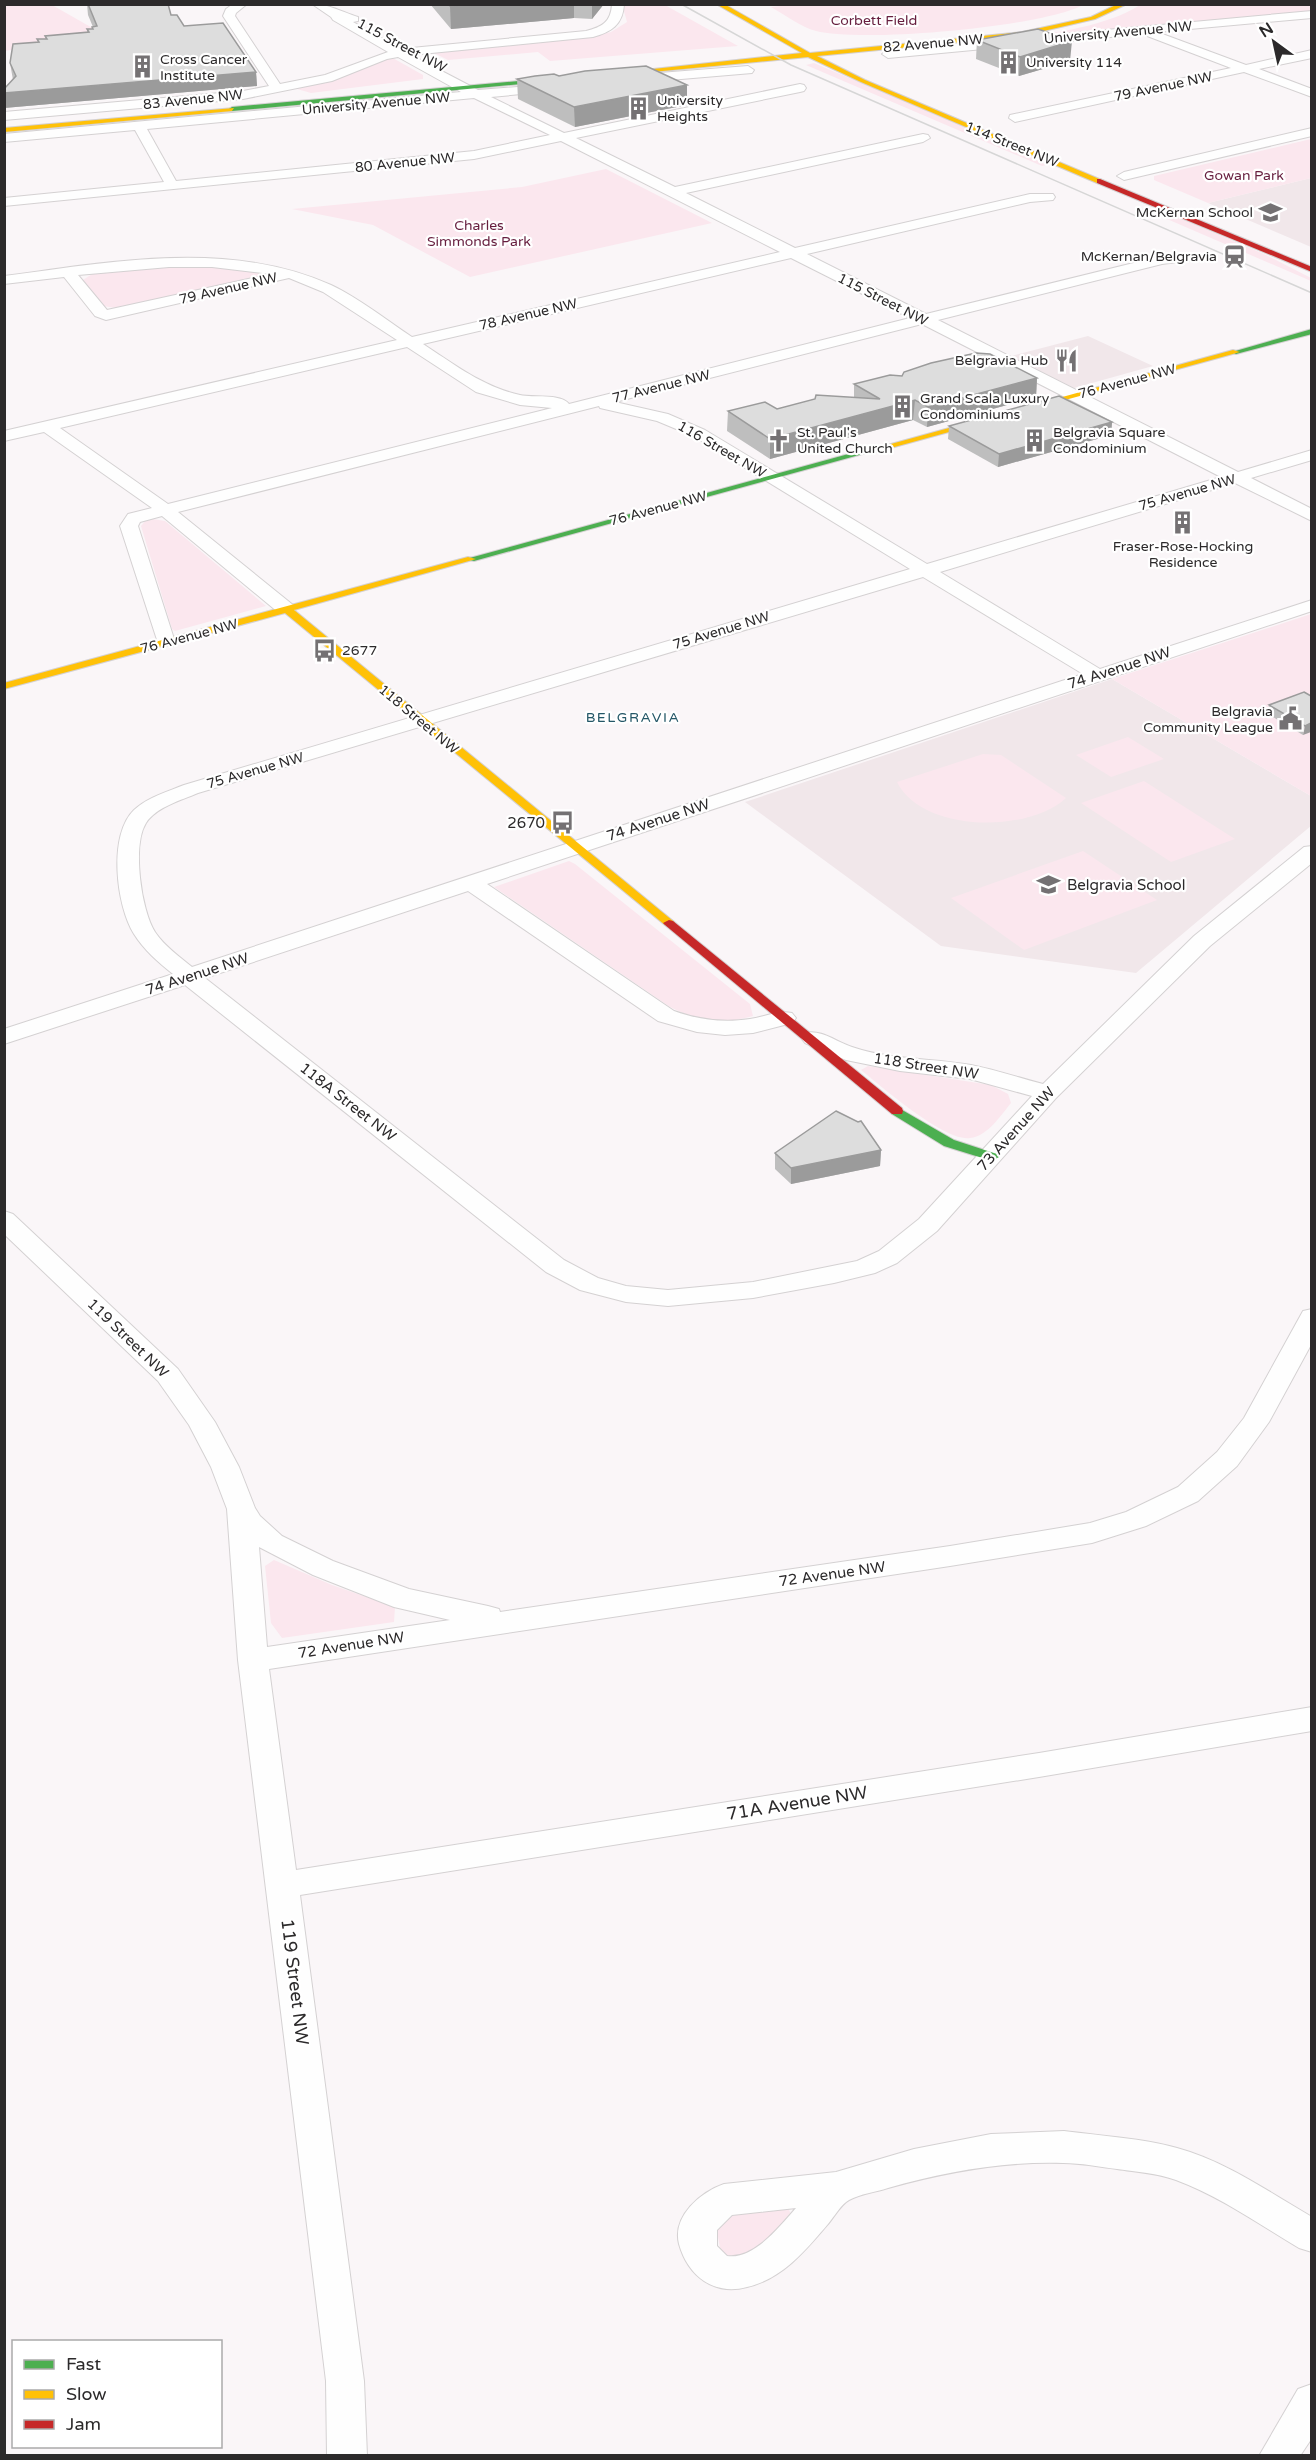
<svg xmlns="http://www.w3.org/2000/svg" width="1316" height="2460" font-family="'Varela Round',sans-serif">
  <rect width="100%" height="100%" fill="#faf6f8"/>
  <g fill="#f1e7ea">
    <path d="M 1311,178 L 1311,247 L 1208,203 Z"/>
    <path d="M 1088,336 L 1153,366 L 1074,388 L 1066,387 L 1007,357 Z"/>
    <path d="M 1112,679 L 1311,796 L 1312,825 L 1136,973 L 941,946 L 745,802 Z"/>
  </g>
  <g fill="#fbe7ee">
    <path d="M 622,4 L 665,5 L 738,46 L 550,61 L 538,52 L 448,60 L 432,52 L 585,38 L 611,32 L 627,22 Z"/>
    <path d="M 4,5 L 52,5 L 103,34 L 5,51 Z"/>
    <path d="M 788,5 L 1083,5 C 1042,27 862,43 816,31 C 801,27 785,15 771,7 Z"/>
    <path d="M 1140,5 L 1311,5 L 1311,12 L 999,41 C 1043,34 1102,29 1140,5 Z"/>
    <path d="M 391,57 L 423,75 L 423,79 L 311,93 L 290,87 Z"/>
    <path d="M 814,63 L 1016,149 L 1046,165 L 1042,166 L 806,65 Z"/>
    <path d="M 1311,139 L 1311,178 L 1208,203 L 1154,180 L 1154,176 Z"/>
    <path d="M 606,169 L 712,223 L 470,277 L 373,225 L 292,209 L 522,187 Z"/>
    <path d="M 1156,208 L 1264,254 L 1311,278 L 1311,281 L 1146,210 Z"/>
    <path d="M 179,266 L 210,266 L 264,272 L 265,275 L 116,308 L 103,306 L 83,280 L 92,274 Z"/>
    <path d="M 153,519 L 165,521 L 266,606 L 175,631 L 172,629 L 141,526 L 145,521 Z"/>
    <path d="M 1311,614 L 1311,796 L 1112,679 Z"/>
    <path d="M 1128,737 L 1164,759 L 1111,777 L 1076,755 Z"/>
    <path d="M 983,754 L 1001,755 L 1066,798 C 1029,833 922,833 897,782 Z"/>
    <path d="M 1144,781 L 1235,839 L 1171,862 L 1081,803 Z"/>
    <path d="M 1083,851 L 1157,900 L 1024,950 L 951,898 Z"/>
    <path d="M 569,861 L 575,864 L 750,1004 L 753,1016 C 723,1025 698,1021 670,1007 L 494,887 Z"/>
    <path d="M 868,1066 L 991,1085 L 1008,1094 L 1011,1103 C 1000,1116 988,1136 970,1138 C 945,1142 881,1086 861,1070 Z"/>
    <path d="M 274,1560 L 332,1585 L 395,1607 L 394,1622 L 282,1638 L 271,1623 L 265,1566 Z"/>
    <path d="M 788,2208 L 791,2214 L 758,2254 L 737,2261 L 721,2253 L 716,2226 L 721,2219 L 743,2213 Z"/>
  </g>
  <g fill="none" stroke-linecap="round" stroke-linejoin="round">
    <defs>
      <g id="street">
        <path d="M 233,4 L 247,4 L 236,13 L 235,16 L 280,84 L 325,75 L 388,52 L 333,20 L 331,17 L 312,4 C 329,4 342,12 358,17 L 358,21 L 353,22 L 401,49 L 586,31 C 602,27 611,22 612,4 L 624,4 C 623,25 611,32 593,37 L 411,55 L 478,90 L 557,84 L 559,87 L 553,91 L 491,97 L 564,133 L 800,84 L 804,85 L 806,88 L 804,91 L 800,92 L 576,138 L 675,187 L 923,134 L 928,135 L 930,138 L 923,142 L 686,193 L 795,248 L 1030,194 L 1053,194 L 1055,197 L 1053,200 L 1030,202 L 807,254 L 926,314 L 1162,256 L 1193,254 L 1195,257 L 1193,260 L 1162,264 L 938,320 L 1238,472 L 1312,450 L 1312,460 L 1251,478 L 1312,509 L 1312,521 L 1235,483 L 940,572 L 1100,669 L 1312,600 L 1312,611 L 487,884 L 674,1011 C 699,1020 723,1023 750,1019 C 764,1017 778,1010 792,1013 L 796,1018 L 792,1023 L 753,1033 L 725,1035 L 697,1032 L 658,1021 L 468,891 L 205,978 L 564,1260 L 598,1278 L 626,1286 L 668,1290 L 753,1282 L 857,1261 L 879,1251 L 919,1219 L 1032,1096 L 970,1079 L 900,1071 L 846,1060 L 805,1043 L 801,1038 L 805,1033 C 822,1029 836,1042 852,1047 C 890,1060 932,1058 971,1065 C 996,1070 1020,1078 1043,1084 L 1194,936 L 1304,847 L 1312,846 L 1312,863 L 1210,946 L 1056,1098 L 937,1231 L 897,1263 L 875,1273 L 834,1283 L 753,1298 L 668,1306 L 626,1302 L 580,1290 L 546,1272 L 185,985 L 4,1044 L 4,1029 L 173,974 C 158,962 144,950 134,934 C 116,905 108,835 134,810 C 148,797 167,792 184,785 L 910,569 L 693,436 L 657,421 L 600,408 L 599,406 L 178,512 L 293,605 L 295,609 L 293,613 L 279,613 L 162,516 L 140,522 L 138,526 L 175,642 L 173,646 L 159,646 L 120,526 L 128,514 L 152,508 L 44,432 L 4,441 L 4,431 L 397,340 L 323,292 L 289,278 L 106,320 L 95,316 L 64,277 L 4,284 L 4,276 C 112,262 228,239 331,285 C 359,298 386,320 412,337 L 780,252 L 561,141 L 474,159 L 4,206 L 4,198 L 164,182 L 135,130 L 4,142 L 4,134 L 461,92 L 398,57 L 387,59 L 332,81 L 243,99 L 4,120 L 4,112 L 243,91 L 269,86 L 223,16 L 226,9 ZM 474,98 L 550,135 L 474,151 L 176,181 L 147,129 ZM 791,258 L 910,318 L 569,404 C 560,393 533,398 520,395 C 483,387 454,364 423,344 ZM 169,267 L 212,267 L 271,274 L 107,310 L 78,275 ZM 922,324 L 1221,477 L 927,564 L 705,430 L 668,414 L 615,402 ZM 407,347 L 476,392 L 520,405 L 552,408 L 168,504 L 60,428 ZM 923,577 L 1083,674 L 192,967 C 180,957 164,946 155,932 C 141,910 132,845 146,823 C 156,807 182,800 198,793 Z"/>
        <path d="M 1312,11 L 1312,18 L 1157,32 L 1246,65 L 1312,50 L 1312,58 L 1259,69 L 1312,89 L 1312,97 L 1244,72 L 1015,122 L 1009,118 L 1010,115 L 1231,68 L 1142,34 L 888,58 L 882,54 L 888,50 Z"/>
        <path d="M 748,66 L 754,70 L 752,73 L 634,83 L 628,79 L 634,75 Z"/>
        <path d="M 1312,128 L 1312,136 L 1124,180 L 1117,176 L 1124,172 Z"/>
        <path d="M 4,1211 L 13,1214 L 178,1369 L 215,1422 L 239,1467 L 255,1508 L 260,1516 L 282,1536 L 333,1561 L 409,1589 L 488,1606 L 499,1609 L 500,1612 L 950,1546 L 1090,1523 L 1126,1512 L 1178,1487 L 1217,1452 L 1244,1418 L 1303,1311 L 1312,1309 L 1312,1343 L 1269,1422 L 1237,1466 L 1198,1501 L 1146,1526 L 1092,1543 L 950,1566 L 269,1669 L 296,1870 L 1039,1753 L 1312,1707 L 1312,1731 L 1039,1777 L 300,1895 L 364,2381 L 367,2456 L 327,2456 L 326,2381 L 238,1660 L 227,1509 L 211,1467 L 189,1425 L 158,1381 L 4,1234 ZM 259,1547 L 313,1575 L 394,1607 L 450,1620 L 267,1647 Z"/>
        <path d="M 1064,2131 C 1102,2136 1141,2138 1177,2148 C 1225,2161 1269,2192 1312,2217 L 1312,2252 L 1299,2248 C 1259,2224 1219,2196 1176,2180 C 1157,2173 1137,2172 1117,2169 C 1100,2167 1081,2163 1063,2163 C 1004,2161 945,2172 888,2188 C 876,2192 860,2194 849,2200 C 841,2204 834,2217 828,2224 C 806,2250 782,2279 747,2287 C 714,2296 688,2276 679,2244 C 672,2216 701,2192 724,2184 L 836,2172 L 914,2149 L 991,2134 ZM 796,2208 C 780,2226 754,2260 727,2256 L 717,2246 L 717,2230 L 732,2215 Z"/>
        <path d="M 1312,2384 L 1312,2438 L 1300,2456 L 1259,2456 L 1298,2389 Z"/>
      </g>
      <g id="fast">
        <path d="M 562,77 L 564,80 L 232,111 L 229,109 L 232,107 Z"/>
        <path d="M 1312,329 L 1312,334 L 1236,354 L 1232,352 Z"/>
        <path d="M 863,450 L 870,452 L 474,561 L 466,559 Z"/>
        <path d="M 897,1107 L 954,1140 L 997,1154 L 999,1157 L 992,1161 L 944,1146 L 892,1114 L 891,1111 Z"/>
      </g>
      <g id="slow">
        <path d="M 716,4 L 724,4 L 810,53 L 1022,32 L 1091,17 L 1118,4 L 1127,4 L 1095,19 L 1022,36 L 817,56 L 865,80 L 1104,181 L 1097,183 L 861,82 L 808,57 L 610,76 L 607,74 L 802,53 Z"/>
        <path d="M 234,108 L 232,111 L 4,132 L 4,128 Z"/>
        <path d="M 1233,350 L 1240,352 L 869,454 L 862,452 Z"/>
        <path d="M 468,557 L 476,559 L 294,610 L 673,921 L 675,923 L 673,925 L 665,925 L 285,613 L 4,689 L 4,683 Z"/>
      </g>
      <g id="jam">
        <path d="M 1100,179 L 1312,267 L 1312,272 L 1097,183 L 1097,179 Z"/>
        <path d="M 669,920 L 673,921 L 902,1108 L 903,1111 L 902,1114 L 892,1114 L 665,925 L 663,923 Z"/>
      </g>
    </defs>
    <use href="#street" stroke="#d4d1d2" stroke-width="2"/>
    <use href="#fast" stroke="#d4d1d2" stroke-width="2"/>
    <use href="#slow" stroke="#d4d1d2" stroke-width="2"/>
    <use href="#jam" stroke="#d4d1d2" stroke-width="2"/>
    <use href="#street" fill="#fefefe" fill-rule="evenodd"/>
    <use href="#fast" fill="#4caf50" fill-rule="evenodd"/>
    <use href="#slow" fill="#ffc107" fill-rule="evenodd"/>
    <use href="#jam" fill="#c62828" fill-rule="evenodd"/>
    <path stroke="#d6d6d6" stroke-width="1.5" d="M 681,4 L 791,65 L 1312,293"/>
  </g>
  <g fill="#bebebe">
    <path d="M 87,4 L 168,4 L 171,15 L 184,26 L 256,72 L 257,86 L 4,108 L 4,89 L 13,80 L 10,63 L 38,42 L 37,39 L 46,39 L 45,36 L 87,32 L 87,29 L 92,29 L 93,27 L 88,15 Z"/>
    <path d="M 430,4 L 604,4 L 592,19 L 574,18 L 451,29 Z"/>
    <path d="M 977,40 L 1070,61 L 1019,76 L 976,59 Z"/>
    <path d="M 559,76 L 687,105 L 575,127 L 518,99 L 517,79 Z"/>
    <path d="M 902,376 L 1037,378 L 1036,397 L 927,427 L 913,420 L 770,459 L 727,431 L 728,411 L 777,409 L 854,398 L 854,384 Z"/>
    <path d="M 1112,422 L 1111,435 L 998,467 L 948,439 L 949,426 Z"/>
    <path d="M 1311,696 L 1303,735 L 1268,714 L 1269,705 Z"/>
    <path d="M 881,1150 L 880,1166 L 791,1184 L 775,1169 L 775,1153 Z"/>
  </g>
  <g fill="#9b9b9b">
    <path d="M 471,4 L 574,4 L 574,18 L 451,29 L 450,6 Z"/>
    <path d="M 592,4 L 604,4 L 592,19 Z"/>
    <path d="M 1072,41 L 1070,61 L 1019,76 L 1020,57 Z"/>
    <path d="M 256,72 L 257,86 L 4,108 L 4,93 Z"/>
    <path d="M 687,85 L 687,105 L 575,127 L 574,107 Z"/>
    <path d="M 1037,378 L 1036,397 L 927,427 L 928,407 Z"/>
    <path d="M 915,400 L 913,420 L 770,459 L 770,439 Z"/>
    <path d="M 1112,422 L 1111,435 L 998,467 L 999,454 Z"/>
    <path d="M 1311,723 L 1311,732 L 1303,735 L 1305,726 Z"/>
    <path d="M 881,1150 L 880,1166 L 791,1184 L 791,1168 Z"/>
  </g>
  <g fill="#ddd" stroke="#9b9b9b" stroke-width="1.5">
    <path d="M 88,4 L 168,4 L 171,15 L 177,15 L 184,26 L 223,23 L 256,72 L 4,93 L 4,89 L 16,76 L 10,63 L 13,44 L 39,42 L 37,39 L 47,39 L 45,36 L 89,32 L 87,29 L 93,29 L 92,27 L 97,26 Z"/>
    <path d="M 449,4 L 471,4 L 450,6 Z"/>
    <path d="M 1038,29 L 1072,41 L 1020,57 L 977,40 Z"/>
    <path d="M 646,66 L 687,85 L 574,107 L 517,79 L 535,76 L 554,74 L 559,76 L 585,71 Z"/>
    <path d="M 976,353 L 990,354 L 1037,378 L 928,407 L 915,400 L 770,439 L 728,411 L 765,402 L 777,409 L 815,399 L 816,395 L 880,399 L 854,384 L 890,375 L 902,376 L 904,372 L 931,363 Z"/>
    <path d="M 1059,396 L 1112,422 L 999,454 L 949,426 Z"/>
    <path d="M 1304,692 L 1311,696 L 1311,723 L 1305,726 L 1269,705 Z"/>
    <path d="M 836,1111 L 858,1122 L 861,1121 L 881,1150 L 791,1168 L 775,1153 Z"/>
  </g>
  <defs>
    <symbol id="building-bare" viewBox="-9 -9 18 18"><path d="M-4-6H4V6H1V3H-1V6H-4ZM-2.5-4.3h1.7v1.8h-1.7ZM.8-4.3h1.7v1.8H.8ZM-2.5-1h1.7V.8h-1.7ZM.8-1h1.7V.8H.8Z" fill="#747173" stroke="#fff" stroke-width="2.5" paint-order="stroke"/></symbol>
    <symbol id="school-bare" viewBox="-9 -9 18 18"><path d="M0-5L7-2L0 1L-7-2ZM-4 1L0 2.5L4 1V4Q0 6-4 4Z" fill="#747173" stroke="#fff" stroke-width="2.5" paint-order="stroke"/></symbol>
    <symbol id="station-bare" viewBox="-9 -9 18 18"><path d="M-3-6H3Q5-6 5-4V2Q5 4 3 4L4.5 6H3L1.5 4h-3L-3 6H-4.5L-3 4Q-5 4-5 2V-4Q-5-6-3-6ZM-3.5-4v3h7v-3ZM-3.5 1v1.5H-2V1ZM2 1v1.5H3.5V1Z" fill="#747173" stroke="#fff" stroke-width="2.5" paint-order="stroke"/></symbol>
    <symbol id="restaurant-bare" viewBox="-9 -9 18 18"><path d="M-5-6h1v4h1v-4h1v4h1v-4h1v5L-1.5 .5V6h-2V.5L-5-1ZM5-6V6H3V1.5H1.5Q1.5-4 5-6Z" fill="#747173" stroke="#fff" stroke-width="2.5" paint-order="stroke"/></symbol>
    <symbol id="church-bare" viewBox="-9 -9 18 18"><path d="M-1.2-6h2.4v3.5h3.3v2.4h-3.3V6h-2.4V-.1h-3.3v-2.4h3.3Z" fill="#747173" stroke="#fff" stroke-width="2.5" paint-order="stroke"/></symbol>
    <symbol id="bus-bare" viewBox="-9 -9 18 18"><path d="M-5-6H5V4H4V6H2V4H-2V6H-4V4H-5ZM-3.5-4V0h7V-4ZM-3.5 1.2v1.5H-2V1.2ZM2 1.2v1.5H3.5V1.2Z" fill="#747173" stroke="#fff" stroke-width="2.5" paint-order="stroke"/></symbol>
    <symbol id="civic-bare" viewBox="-9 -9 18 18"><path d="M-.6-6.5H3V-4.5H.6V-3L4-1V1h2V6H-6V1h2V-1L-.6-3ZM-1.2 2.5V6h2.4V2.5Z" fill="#747173" stroke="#fff" stroke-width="2.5" paint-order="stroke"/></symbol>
  </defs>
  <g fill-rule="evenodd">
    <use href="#building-bare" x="992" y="46" width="33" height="33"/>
    <use href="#building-bare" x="126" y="50" width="33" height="33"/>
    <use href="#building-bare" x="622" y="92" width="33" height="33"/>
    <use href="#school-bare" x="1254" y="196" width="33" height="33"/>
    <use href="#station-bare" x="1218" y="240" width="33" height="33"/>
    <use href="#restaurant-bare" x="1050" y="344" width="33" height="33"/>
    <use href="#building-bare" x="886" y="390" width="33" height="33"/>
    <use href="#church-bare" x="762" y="424" width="33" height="33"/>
    <use href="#building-bare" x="1018" y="424" width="33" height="33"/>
    <use href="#building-bare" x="1166" y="506" width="33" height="33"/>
    <use href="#bus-bare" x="308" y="634" width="33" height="33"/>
    <use href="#civic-bare" x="1274" y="702" width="33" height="33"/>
    <use href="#bus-bare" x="546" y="806" width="33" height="33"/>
    <use href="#school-bare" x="1032" y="868" width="33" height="33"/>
  </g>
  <g text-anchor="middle" stroke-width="4.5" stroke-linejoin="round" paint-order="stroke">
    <g font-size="14" fill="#661e3e" stroke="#fff">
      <text x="874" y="25">Corbett Field</text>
      <text x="1244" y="180">Gowan Park</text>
      <text x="479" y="230">Charles<tspan x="479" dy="16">Simmonds Park</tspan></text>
    </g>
    <g font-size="14" fill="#2c2a2b" stroke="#fff">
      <text transform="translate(1118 32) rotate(-5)" y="5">University Avenue NW</text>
      <text transform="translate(933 43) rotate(-5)" y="5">82 Avenue NW</text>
      <text transform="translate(402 45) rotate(28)" y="5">115 Street NW</text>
      <text transform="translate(1163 86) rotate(-12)" y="5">79 Avenue NW</text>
      <text transform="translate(193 99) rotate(-6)" y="5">83 Avenue NW</text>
      <text transform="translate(376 103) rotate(-5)" y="5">University Avenue NW</text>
      <text transform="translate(1012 144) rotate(22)" y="5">114 Street NW</text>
      <text transform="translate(405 162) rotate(-6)" y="5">80 Avenue NW</text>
      <text transform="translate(228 288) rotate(-13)" y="5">79 Avenue NW</text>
      <text transform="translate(883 299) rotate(27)" y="5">115 Street NW</text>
      <text transform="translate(528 314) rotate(-13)" y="5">78 Avenue NW</text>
      <text transform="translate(1127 381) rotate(-15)" y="5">76 Avenue NW</text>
      <text transform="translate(661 386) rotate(-14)" y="5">77 Avenue NW</text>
      <text transform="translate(722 449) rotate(30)" y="5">116 Street NW</text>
      <text transform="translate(1187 492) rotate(-16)" y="5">75 Avenue NW</text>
      <text transform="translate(658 508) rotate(-15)" y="5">76 Avenue NW</text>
      <text transform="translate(721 630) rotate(-17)" y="5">75 Avenue NW</text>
      <text transform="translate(189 636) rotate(-15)" y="5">76 Avenue NW</text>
      <text transform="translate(419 719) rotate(40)" y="5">118 Street NW</text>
      <text transform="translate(255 770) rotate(-16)" y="5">75 Avenue NW</text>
    </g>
    <g font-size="14" fill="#2c2a2b" stroke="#fff" text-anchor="start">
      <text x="160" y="64">Cross Cancer<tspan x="160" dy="16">Institute</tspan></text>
      <text x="1026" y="67">University 114</text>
      <text x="657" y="105">University<tspan x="657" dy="16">Heights</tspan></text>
      <text x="1253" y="217" text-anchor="end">McKernan School</text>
      <text x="1217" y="261" text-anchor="end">McKernan/Belgravia</text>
      <text x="1048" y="365" text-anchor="end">Belgravia Hub</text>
      <text x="920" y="403">Grand Scala Luxury<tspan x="920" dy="16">Condominiums</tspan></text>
      <text x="797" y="437">St. Paul's<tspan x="797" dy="16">United Church</tspan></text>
      <text x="1053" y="437">Belgravia Square<tspan x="1053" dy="16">Condominium</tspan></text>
      <text x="1183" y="551" text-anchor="middle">Fraser-Rose-Hocking<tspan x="1183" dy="16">Residence</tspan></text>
      <text x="342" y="655">2677</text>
      <text x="1273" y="716" text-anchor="end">Belgravia<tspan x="1273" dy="16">Community League</tspan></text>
    </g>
    <g font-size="14" letter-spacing="1.5" fill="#245767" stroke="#fff">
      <text x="633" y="722">BELGRAVIA</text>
    </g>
    <g font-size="15" fill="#2c2a2b" stroke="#fff">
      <text transform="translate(1119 668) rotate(-18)" y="5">74 Avenue NW</text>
      <text transform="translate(658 820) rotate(-18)" y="5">74 Avenue NW</text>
      <text transform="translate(197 974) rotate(-18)" y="5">74 Avenue NW</text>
      <text transform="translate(926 1066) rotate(9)" y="5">118 Street NW</text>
      <text transform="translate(348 1102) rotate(38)" y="5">118A Street NW</text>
      <text transform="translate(1016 1129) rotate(-48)" y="5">73 Avenue NW</text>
      <text transform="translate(128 1338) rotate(44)" y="5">119 Street NW</text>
      <text transform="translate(832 1574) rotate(-8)" y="5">72 Avenue NW</text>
      <text transform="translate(351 1645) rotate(-9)" y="5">72 Avenue NW</text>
    </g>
    <g font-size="15" fill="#2c2a2b" stroke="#fff" text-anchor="end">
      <text x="545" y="828">2670</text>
      <text x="1067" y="890" text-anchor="start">Belgravia School</text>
    </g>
    <g font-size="18" fill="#2c2a2b" stroke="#fff">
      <text transform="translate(797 1803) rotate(-9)" y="6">71A Avenue NW</text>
      <text transform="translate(295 1982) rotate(83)" y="6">119 Street NW</text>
    </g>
  </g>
  <rect width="1316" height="2460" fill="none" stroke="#2c2a2b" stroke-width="12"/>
  <rect x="12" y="2340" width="210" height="108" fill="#ffffff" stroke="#abaaaa" stroke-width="1.5"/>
  <rect x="24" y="2360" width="30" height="9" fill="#4caf50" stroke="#abaaaa" stroke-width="1.5"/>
  <text x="66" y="2370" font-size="18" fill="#2c2a2b">Fast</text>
  <rect x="24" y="2390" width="30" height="9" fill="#ffc107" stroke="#abaaaa" stroke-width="1.5"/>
  <text x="66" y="2400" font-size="18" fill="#2c2a2b">Slow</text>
  <rect x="24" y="2420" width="30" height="9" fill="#c62828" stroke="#abaaaa" stroke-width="1.5"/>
  <text x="66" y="2430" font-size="18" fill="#2c2a2b">Jam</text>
  <g transform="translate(1274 42) rotate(327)" stroke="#ffffff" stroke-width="4.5" paint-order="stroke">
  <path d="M0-4.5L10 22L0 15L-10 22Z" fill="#2c2a2b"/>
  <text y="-9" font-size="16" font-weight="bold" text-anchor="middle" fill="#2c2a2b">N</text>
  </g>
</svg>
